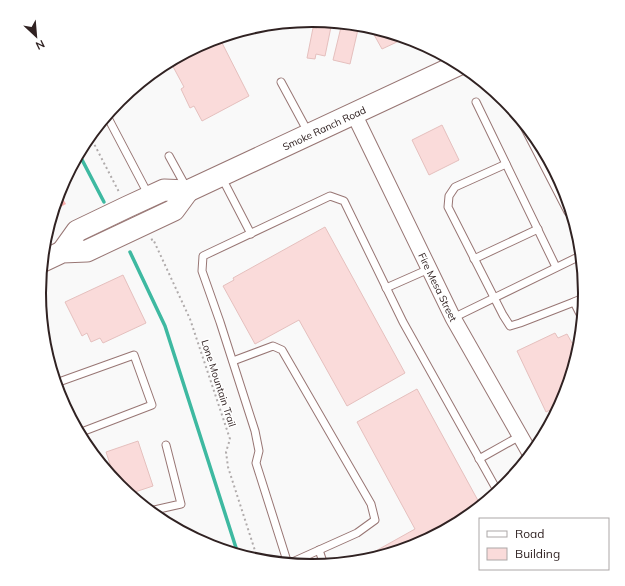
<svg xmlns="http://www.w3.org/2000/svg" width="625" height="586" font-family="Mulish,sans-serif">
  <rect width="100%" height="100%" fill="#f9f9f9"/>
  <path fill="#fcb0af" d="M 59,192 L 66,204 L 53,211 Z"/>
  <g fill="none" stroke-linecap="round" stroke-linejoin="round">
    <g stroke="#3eb9a1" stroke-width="3.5">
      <path d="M 79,154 L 104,202"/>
      <path d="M 130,252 L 165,326 L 238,554"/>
    </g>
  </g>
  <g fill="#fadbda" stroke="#e5c0be">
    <path d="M 318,21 L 332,22 L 325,56 L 316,54 L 315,59 L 307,58 L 313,28 L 317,28 Z"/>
    <path d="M 342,23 L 359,25 L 350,64 L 333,60 Z"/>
    <path d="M 377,29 L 396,34 L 399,41 L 382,49 L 372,31 Z"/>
    <path d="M 219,37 L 249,96 L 202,121 L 194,106 L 190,108 L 181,89 L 184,87 L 170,61 L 208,41 Z"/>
    <path d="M 442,125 L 459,160 L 429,175 L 412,140 Z"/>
    <path d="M 540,142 L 550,161 L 549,162 Z"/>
    <path d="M 325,227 L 405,373 L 347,406 L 299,320 L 255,344 L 223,286 L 234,280 L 233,278 Z"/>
    <path d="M 123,275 L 146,323 L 103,343 L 100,338 L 91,342 L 87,333 L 82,336 L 65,302 Z"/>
    <path d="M 555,333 L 558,338 L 567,334 L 572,343 L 577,341 L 580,347 L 565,398 L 561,405 L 546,412 L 517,351 Z"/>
    <path d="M 417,389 L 481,506 L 464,520 L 417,545 L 366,561 L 356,562 L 415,529 L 357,422 Z"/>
    <path d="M 138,441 L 153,486 L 129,494 L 116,482 L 106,452 Z"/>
  </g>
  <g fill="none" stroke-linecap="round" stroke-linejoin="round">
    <defs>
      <g id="service">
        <path d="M 281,82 L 308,132"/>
        <path d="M 476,102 L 556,267"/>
        <path d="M 107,116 L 148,194"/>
        <path d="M 519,117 L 568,212 L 571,211"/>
        <path d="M 169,156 L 186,187"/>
        <path d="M 506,164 L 455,187 L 449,196 L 448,207 L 503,315 L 510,326 L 520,323 L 574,302 L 583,320"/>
        <path d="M 222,178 L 251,234"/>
        <path d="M 474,259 L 538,229"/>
        <path d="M 386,288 L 429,269"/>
        <path d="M 574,302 L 585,297"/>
        <path d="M 453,318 L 582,255"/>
        <path d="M 233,361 L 273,346 L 282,350 L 371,504 L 375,520 L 357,533 L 288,564"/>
        <path d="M 56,383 L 134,355 L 152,405 L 79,433"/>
        <path d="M 479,459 L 520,436"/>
        <path d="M 150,511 L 181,504 L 166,445"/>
        <path d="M 319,550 L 324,565"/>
        <path d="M 288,564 L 256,463 L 259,451 L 255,431 L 220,322 L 202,271 L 203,256 L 330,196 L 344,201 L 403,322 L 498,492"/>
      </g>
      <path id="minor" d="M 354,114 L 453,318 L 531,455"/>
      <g id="secondary">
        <path d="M 62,252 L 77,231 L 127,207 L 164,190 L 188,191 L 460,64"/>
        <path d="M 43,261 L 62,252 L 87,251 L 174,210 L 188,191"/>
      </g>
    </defs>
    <use href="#service" stroke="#987674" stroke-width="9"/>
    <use href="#minor" stroke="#987674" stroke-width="17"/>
    <use href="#secondary" stroke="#987674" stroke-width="23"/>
    <g stroke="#b0abab" stroke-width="2" stroke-dasharray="2 3" stroke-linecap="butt">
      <path d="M 90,136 L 119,192"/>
      <path d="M 151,240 L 153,239 L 190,319 L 230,439 L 226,452 L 228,467 L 258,560"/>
    </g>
    <use href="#service" stroke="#fff" stroke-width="7"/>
    <use href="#minor" stroke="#fff" stroke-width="15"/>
    <use href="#secondary" stroke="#fff" stroke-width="21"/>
  </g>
  <g text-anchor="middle" stroke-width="3" stroke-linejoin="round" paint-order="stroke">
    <g font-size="10" fill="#302222" stroke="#fff">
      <text transform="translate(324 128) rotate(-25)" y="4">Smoke Ranch Road</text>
      <text transform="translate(438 287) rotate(64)" y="4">Fire Mesa Street</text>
      <text transform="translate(219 383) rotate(72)" y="4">Lone Mountain Trail</text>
    </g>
  </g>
  <path d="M0 0H625V586H0ZM46 293a266 266 0 1 1 532 0a266 266 0 1 1-532 0Z" fill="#fff" fill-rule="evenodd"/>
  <path fill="none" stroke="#302222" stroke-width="2" d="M46 293a266 266 0 1 1 532 0a266 266 0 1 1-532 0Z"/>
  <rect x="479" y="518" width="130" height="52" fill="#ffffff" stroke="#aca7a7"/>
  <rect x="487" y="531" width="20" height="6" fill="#ffffff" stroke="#aca7a7"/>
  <text x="515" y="538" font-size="12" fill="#302222">Road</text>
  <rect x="487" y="548" width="20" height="12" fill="#fadbda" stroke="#aca7a7"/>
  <text x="515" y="558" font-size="12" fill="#302222">Building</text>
  <g transform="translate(36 36) rotate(154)" stroke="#ffffff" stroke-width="3" paint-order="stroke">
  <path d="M0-3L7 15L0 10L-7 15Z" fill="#302222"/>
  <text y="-6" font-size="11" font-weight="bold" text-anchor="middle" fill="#302222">N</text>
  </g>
</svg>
